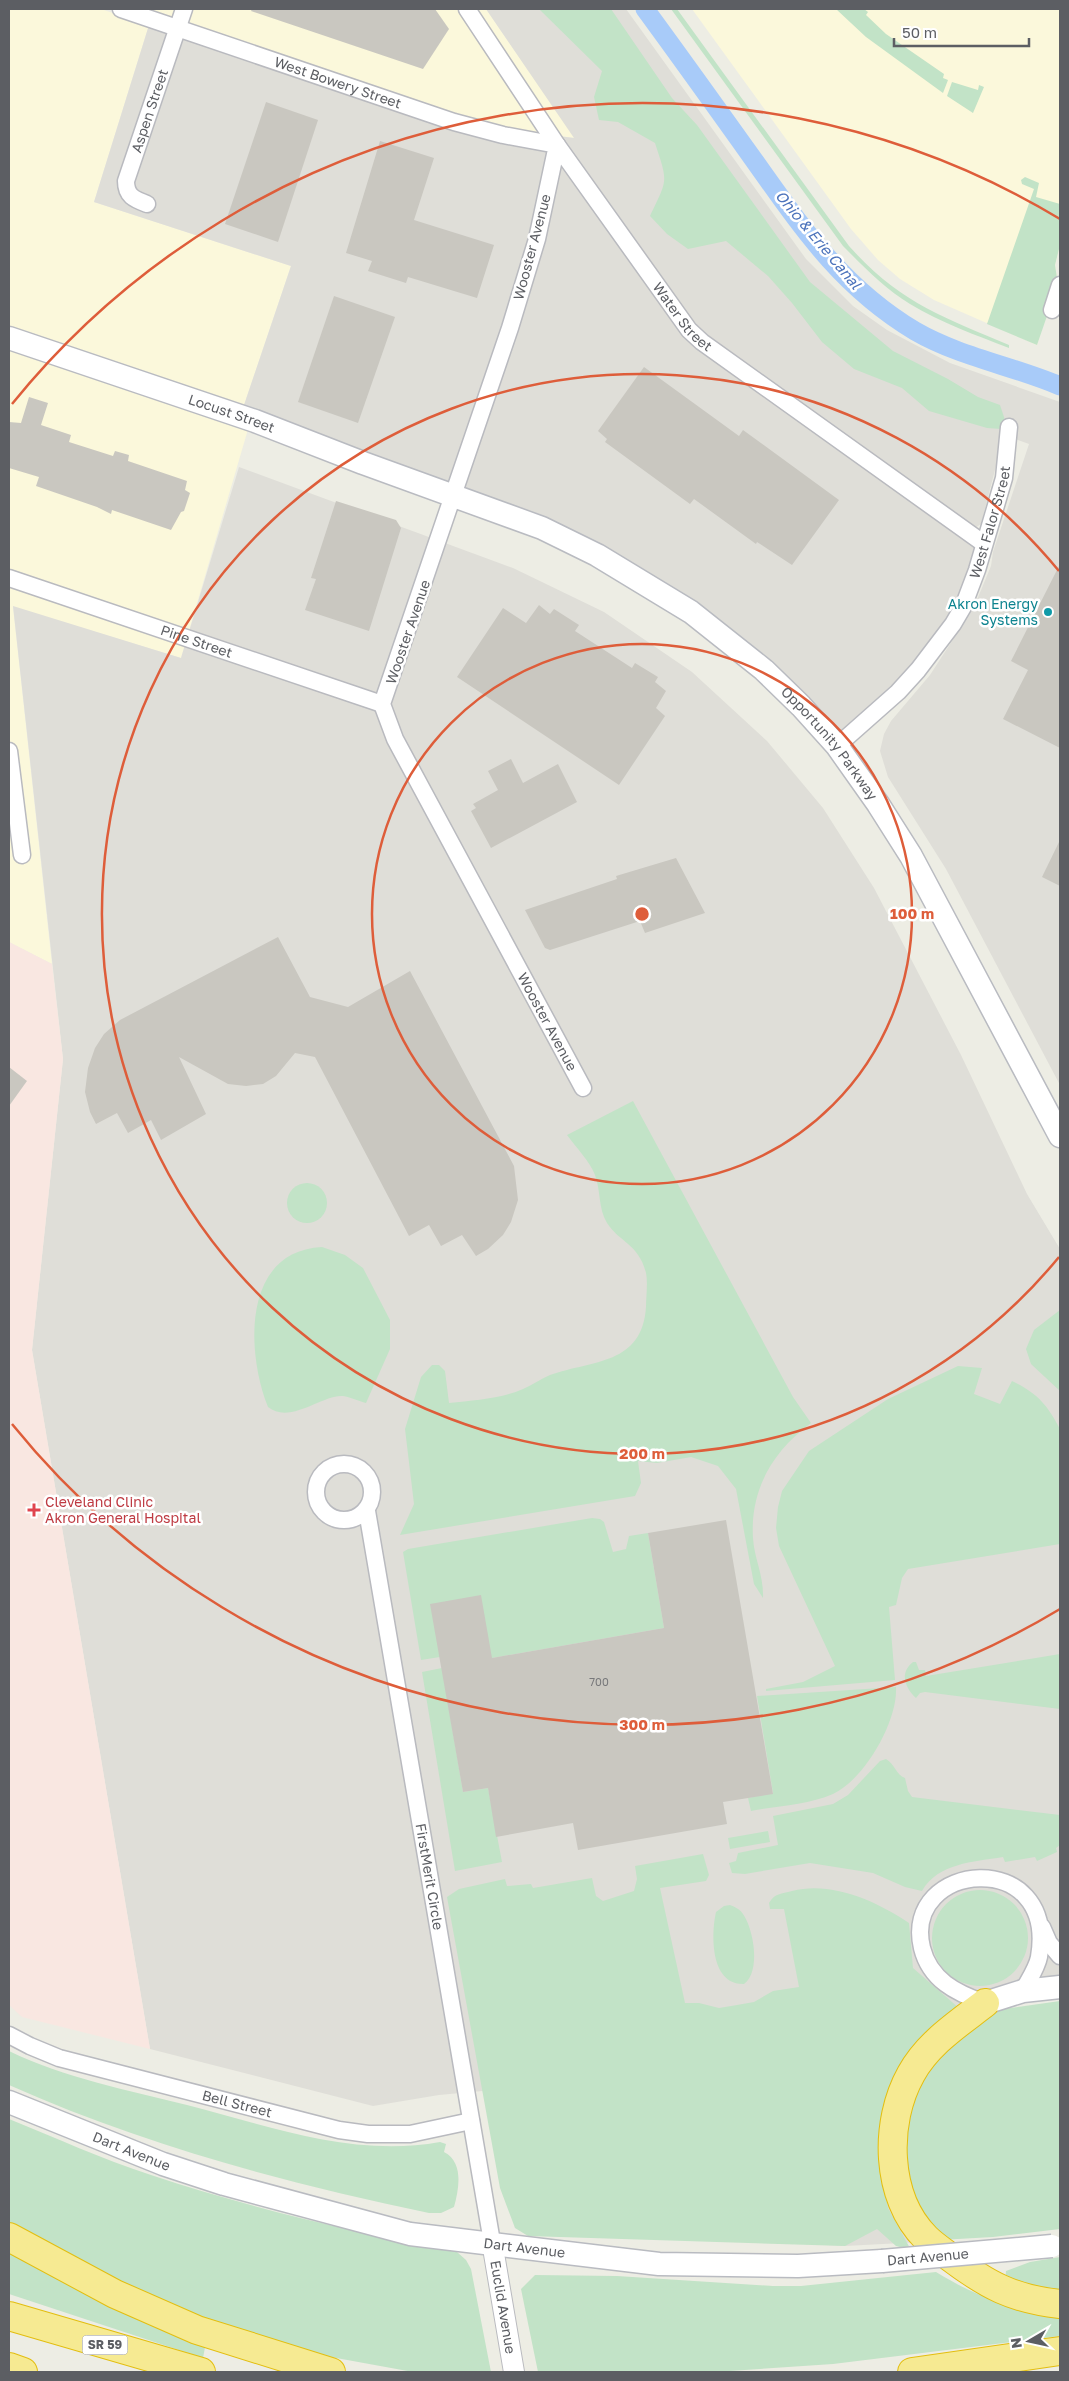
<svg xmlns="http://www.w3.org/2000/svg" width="1069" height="2381" font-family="'Golos Text',sans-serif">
  <rect width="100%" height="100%" fill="#edede4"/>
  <g fill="#fbf8db">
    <path d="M 9,9 L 101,9 L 149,25 L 94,202 L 291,266 L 243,408 L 9,333 Z"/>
    <path d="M 143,9 L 486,9 L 575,138 L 502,129 Z"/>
    <path d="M 692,9 L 1060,9 L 1060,245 L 1055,265 L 1057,278 L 1037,345 L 934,300 L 900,279 L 878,260 L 851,229 Z"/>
    <path d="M 9,348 L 249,426 L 181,658 L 13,607 L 52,964 L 9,942 Z"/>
  </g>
  <g fill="#dfded8">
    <path d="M 486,9 L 626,9 L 806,259 L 853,306 L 887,330 L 950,363 L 1060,402 L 1060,1085 L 946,869 L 888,777 L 880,751 L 884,734 L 891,721 L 930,675 L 974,607 L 991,566 L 993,552 L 1029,444 L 1004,435 L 981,524 L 975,528 L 976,545 L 965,591 L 927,652 L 900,684 L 837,737 L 650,579 L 243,408 L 291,266 L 94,202 L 149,25 L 502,129 L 574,138 Z"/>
    <path d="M 239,467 L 513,568 L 604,612 L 692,672 L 767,741 L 823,808 L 874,888 L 961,1055 L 1027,1194 L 1060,1249 L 1060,1981 L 994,1995 L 921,2242 L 845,2246 L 515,2228 L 504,2089 L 439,2095 L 373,2106 L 150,2049 L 32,1350 L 63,1059 L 13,606 L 181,658 Z"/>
  </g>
  <path fill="#f9e7e1" d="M 9,942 L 52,964 L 63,1059 L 32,1350 L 150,2049 L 22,2017 L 9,2005 Z"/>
  <g fill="#c2e3c7">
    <path d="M 539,9 L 611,9 L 672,98 L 697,125 L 810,282 L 893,351 L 948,379 L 978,397 L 1000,405 L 1006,423 L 1001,429 L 987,428 L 929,411 L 902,388 L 854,369 L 822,342 L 792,303 L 768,276 L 726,241 L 688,249 L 667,234 L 650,216 C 668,178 668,183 655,143 L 618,122 L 599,120 L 594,97 L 602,71 Z"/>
    <path d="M 671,9 L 677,9 L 849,246 C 900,303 941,316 1009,345 L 1009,348 C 976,335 941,323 910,304 C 885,289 864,267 843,246 Z"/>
    <path d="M 836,9 L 864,9 L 868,12 L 866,15 L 886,34 L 944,74 L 943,78 L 948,80 L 943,93 L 866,37 Z"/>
    <path d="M 952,82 L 978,90 L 979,85 L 984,87 L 973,113 L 947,96 Z"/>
    <path d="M 1025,177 L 1039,183 L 1036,197 L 1060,204 L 1060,245 L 1055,265 L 1058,284 L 1037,345 L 987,324 L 1034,189 L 1022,184 L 1021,180 Z"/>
    <path d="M 633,1101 L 793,1397 L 811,1423 C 773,1451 750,1489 753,1538 C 754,1558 764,1576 763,1598 L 754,1584 L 736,1489 L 718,1466 L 691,1457 L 657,1463 L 638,1461 L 641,1483 L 635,1496 L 400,1535 L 414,1504 L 405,1429 L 421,1377 L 432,1365 L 439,1365 L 445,1371 L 449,1403 C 474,1400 500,1399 523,1389 C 532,1385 541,1379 550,1375 C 593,1360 642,1365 646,1307 C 646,1297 648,1283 646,1273 C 639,1244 619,1242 607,1223 C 598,1208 601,1191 595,1175 C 589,1160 577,1149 567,1135 Z"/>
    <circle cx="307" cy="1203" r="20"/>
    <path d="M 322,1247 L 345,1255 L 363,1268 L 390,1320 L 390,1349 L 366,1403 C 359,1401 350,1397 343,1396 C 323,1394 290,1425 268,1407 C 246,1352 242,1251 322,1247 Z"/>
    <path d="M 1060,1310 L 1060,1391 L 1031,1364 L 1026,1349 L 1034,1330 Z"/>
    <path d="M 958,1366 L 982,1368 L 974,1394 L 1000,1404 L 1012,1381 C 1037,1393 1047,1404 1060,1429 L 1060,1544 L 908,1569 L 902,1578 L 896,1605 L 889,1607 L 895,1680 L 766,1691 L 766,1689 L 803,1682 L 835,1666 L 779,1546 L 776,1528 L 778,1507 L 782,1491 L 809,1451 L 888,1399 Z"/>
    <path d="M 592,1518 L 600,1519 L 604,1522 L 613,1552 L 626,1549 L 629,1536 L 648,1533 L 664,1628 L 492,1658 L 440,1657 L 421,1660 L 403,1552 L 408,1549 Z"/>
    <path d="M 1060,1654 L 1060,1709 L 925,1692 L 920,1693 L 916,1698 C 905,1688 899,1673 913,1662 L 916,1662 L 919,1670 L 925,1670 L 926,1676 Z"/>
    <path d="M 442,1668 L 463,1792 L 488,1788 L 502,1862 L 455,1871 L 422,1672 Z"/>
    <path d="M 896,1687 C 898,1721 865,1779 833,1794 C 808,1805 777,1806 751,1811 L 748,1798 L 773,1793 L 757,1696 Z"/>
    <path d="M 886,1759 C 895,1764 896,1775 905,1778 L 908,1791 L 912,1797 L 1060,1815 L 1060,1845 L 1056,1848 L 1057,1852 L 1037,1861 L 1035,1857 L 1005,1862 L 1003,1857 C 973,1862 938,1863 922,1891 L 905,1887 L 873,1873 L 810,1863 L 745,1874 L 732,1873 L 729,1863 L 736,1861 L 738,1853 L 778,1845 L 773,1816 L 833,1804 L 848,1795 L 880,1761 Z"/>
    <path d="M 768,1831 L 770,1842 L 730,1849 L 728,1838 Z"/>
    <path d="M 703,1854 L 709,1875 L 706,1881 L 660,1888 L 685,2003 L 699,2003 L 719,2008 L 737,2005 L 754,2002 L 773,1991 L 799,1987 L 784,1909 L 770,1909 L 769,1903 C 775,1893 781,1894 792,1891 C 832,1881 876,1901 909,1923 L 913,1968 L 960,2009 L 914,2054 L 882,2173 L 888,2208 L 911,2250 L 896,2246 L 877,2229 L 845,2246 L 528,2236 L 515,2228 L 500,2188 L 447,1897 L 459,1889 L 505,1879 L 507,1886 L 531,1884 L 533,1888 L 592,1878 L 596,1896 L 603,1901 L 634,1891 L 637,1879 L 635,1866 Z"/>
    <circle cx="980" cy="1938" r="48"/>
    <path d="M 730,1905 C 735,1907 740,1909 743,1914 C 754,1930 761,1972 744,1984 C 710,1985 711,1934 716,1912 L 724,1906 Z"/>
    <path d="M 1060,2001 L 1060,2229 L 993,2237 L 940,2240 L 912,2201 L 902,2134 L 925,2062 L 980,2018 L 1003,2009 Z"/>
    <path d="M 9,2051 C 65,2078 127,2090 187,2105 C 269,2126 354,2158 440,2142 L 446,2144 L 444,2152 C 464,2162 459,2189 454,2207 L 441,2213 L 429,2213 C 285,2183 144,2145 9,2085 Z"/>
    <path d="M 9,2119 C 56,2138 102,2159 151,2175 C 250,2208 354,2232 457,2252 L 466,2260 L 471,2269 L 491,2372 L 413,2372 L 298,2351 L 193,2317 L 9,2226 Z"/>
    <path d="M 9,2249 L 206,2342 L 203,2358 L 9,2294 Z"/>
    <path d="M 1060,2257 L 1060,2295 L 1005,2284 L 1006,2271 L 1030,2262 Z"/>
    <path d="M 936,2272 C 979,2298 1010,2309 1060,2314 L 1060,2336 L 833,2364 L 714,2372 L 538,2372 L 521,2289 L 535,2275 L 617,2276 L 773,2286 L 801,2286 Z"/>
  </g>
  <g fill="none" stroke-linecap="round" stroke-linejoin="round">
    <path stroke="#a8cbf9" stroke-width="19" d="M 645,9 C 681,58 716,107 751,156 C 801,226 840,286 915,331 C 960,357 1013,366 1060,386"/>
  </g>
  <g fill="#c9c7c0">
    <path d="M 252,9 L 435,9 L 449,29 L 423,69 L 251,11 Z"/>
    <path d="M 266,102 L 318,120 L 278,242 L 225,224 Z"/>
    <path d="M 380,141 L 434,158 L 414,220 L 494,245 L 477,298 L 408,277 L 406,283 L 368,271 L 372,261 L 346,253 Z"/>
    <path d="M 334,296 L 395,317 L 358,423 L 298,402 Z"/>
    <path d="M 644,367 L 739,436 L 743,430 L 839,500 L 792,565 L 757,542 L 756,544 L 694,499 L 690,504 L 605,442 L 607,439 L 598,431 Z"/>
    <path d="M 29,397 L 48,403 L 41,425 L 71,435 L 69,442 L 113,456 L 115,451 L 129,455 L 128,461 L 187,481 L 185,490 L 190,493 L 184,511 L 181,512 L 171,530 L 112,510 L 111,514 L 97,507 L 36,486 L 39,477 L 9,468 L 9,422 L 21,423 Z"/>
    <path d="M 336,501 L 396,520 L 401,528 L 369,631 L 305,610 L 316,579 L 311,578 Z"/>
    <path d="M 1060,564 L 1060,748 L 1003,719 L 1028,670 L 1011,661 Z"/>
    <path d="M 539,605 L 550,614 L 554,609 L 579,625 L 575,631 L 632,668 L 635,663 L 658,677 L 655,682 L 666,691 L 656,708 L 665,716 L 619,785 L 457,677 L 503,608 L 526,623 Z"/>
    <path d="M 511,759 L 523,783 L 558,764 L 577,802 L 491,848 L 471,811 L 476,808 L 473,804 L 498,790 L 488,771 Z"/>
    <path d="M 1060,840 L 1060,886 L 1042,877 Z"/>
    <path d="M 676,858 L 705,913 L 645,933 L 640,921 L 550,950 L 545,948 L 525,910 L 617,879 L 616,876 Z"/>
    <path d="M 278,937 L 310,997 L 348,1007 L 410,971 L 514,1166 L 518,1200 L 511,1222 L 503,1235 L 488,1249 L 476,1256 L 462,1235 L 441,1246 L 429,1225 L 409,1236 L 315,1057 L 295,1053 L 276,1076 L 263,1084 L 246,1086 L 228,1084 L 179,1057 L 206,1114 L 161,1140 L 151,1120 L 128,1133 L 117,1113 L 96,1124 L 90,1112 L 85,1092 L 88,1068 L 95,1048 L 104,1034 L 120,1020 Z"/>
    <path d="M 9,1067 L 27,1081 L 9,1106 Z"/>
    <path d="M 726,1520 L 773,1794 L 723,1802 L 727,1824 L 578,1850 L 573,1823 L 496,1837 L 488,1788 L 463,1792 L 430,1604 L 481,1595 L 492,1658 L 664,1628 L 648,1533 Z"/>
  </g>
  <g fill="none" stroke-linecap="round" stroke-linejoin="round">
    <defs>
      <g id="minor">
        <path id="s1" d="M 121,9 L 454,122 L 503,135 L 557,145 L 537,239 L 510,328 L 382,704 L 395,739 L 583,1088"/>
        <path id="s2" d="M 467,9 L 557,145 L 689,330 L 702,342 L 983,543"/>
        <path id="s3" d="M 147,204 C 134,199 126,196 126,181 L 184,9"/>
        <path d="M 1052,310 L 1060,285"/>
        <path id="s4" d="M 9,578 L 382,704"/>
        <path id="s5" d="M 837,746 L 898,692 L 918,670 L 953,624 L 963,607 L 977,570 L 1004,478 L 1009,427"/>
        <path d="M 9,751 L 22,855"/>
        <circle cx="344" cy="1492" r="28"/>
        <path id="s6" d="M 367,1511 L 492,2242"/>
        <path d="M 1042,1927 L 1049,1943 L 1060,1956"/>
        <path d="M 985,2003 C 956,1993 930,1980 922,1948 C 901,1861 1058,1846 1039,1957 C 1037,1968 1028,1981 1023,1991"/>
        <path id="s7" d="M 9,2035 L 30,2046 L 59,2058 L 339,2130 L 368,2134 L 410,2134 L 471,2121"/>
      </g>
      <g id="tertiary">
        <path id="s8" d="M 492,2242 L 514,2372"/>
      </g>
      <g id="secondary">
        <path id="s9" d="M 9,338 L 255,421 L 363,463 L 542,528 L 597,555 L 691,612 L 764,670 L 801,706 L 837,746 L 878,804 L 911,856 L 1060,1136"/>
        <path d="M 985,2003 L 1023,1991 L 1060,1987"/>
        <path id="s10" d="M 9,2102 L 163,2164 L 224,2184 L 410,2234 L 659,2264 L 798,2266 L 882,2261"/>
      </g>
      <g id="motorway">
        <path d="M 985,2003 C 958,2024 928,2043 911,2074 C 884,2122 885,2197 926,2238 C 933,2245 942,2251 950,2257 C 987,2285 1013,2299 1060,2304"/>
        <path d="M 9,2237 L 115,2294 L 197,2330 L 331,2372"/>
        <path d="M 9,2316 L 201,2372"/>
        <path d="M 9,2367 L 23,2372"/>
        <path d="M 912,2372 L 1060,2351"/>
      </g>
    </defs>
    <use href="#minor" stroke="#b9babf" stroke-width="19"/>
    <use href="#tertiary" stroke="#b9babf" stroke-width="22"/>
    <use href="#secondary" stroke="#b9bbc1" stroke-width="25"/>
    <use href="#motorway" stroke="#e3be0f" stroke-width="30"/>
    <use href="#minor" stroke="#fff" stroke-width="16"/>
    <use href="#tertiary" stroke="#fff" stroke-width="20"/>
    <use href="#secondary" stroke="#fff" stroke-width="22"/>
    <use href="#motorway" stroke="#f6ea92" stroke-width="28"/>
    <defs>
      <g id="secondary-bridge">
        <path id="s11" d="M 882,2261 L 1052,2246"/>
      </g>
    </defs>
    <use href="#secondary-bridge" stroke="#b9bbc1" stroke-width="25" stroke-linecap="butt"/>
    <use href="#secondary-bridge" stroke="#fff" stroke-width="22"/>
  </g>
  <g fill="none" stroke="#de5d3a" stroke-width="2.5">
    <circle cx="642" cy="914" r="270"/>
    <path d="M1059 1257A540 540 0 1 1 1059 571"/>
    <path d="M1060 1609A811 811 0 0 1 12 1424M12 404A811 811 0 0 1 1060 219"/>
  </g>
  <circle fill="#0f9aa8" stroke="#fff" stroke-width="2" cx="1048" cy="612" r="5"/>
  <path fill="#e0444e" stroke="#fff" stroke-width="2" d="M31.5 1502.5h5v5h5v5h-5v5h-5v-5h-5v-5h5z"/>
  <g text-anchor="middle" stroke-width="5" stroke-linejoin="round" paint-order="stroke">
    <g font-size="11" fill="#77787a">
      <text x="599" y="1686">700</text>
    </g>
    <rect fill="#fff" stroke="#8d8e92" stroke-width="1" x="82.5" y="2335.5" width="45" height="19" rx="4"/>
    <g font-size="12" font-weight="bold" fill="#5c5e63">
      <text x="105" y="2349">SR 59</text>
    </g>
    <g font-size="14" fill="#5c5e63" stroke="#fff">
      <text dy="5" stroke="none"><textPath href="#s1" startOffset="229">West Bowery Street</textPath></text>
      <text dy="5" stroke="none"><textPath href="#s3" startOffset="108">Aspen Street</textPath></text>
      <text transform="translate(532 247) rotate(-75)" y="5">Wooster Avenue</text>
      <text dy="5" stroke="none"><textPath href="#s2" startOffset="376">Water Street</textPath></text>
      <text dy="5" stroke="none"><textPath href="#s9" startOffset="235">Locust Street</textPath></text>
      <text dy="5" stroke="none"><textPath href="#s5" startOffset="278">West Falor Street</textPath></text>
      <text transform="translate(408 632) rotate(-71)" y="5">Wooster Avenue</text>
      <text dy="5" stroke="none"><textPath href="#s4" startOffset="198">Pine Street</textPath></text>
      <text dy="5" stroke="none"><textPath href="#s9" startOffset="929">Opportunity Parkway</textPath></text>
      <text dy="5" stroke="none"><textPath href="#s1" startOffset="1402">Wooster Avenue</textPath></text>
      <text dy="5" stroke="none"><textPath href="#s6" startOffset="371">FirstMerit Circle</textPath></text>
      <text dy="5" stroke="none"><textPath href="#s7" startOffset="239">Bell Street</textPath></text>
      <text dy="5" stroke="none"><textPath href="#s10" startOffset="132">Dart Avenue</textPath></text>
      <text dy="5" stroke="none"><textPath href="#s10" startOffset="538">Dart Avenue</textPath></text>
      <text dy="5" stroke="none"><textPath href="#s11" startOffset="46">Dart Avenue</textPath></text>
      <text dy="5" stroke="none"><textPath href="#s8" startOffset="66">Euclid Avenue</textPath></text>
    </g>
    <g font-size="14" fill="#0d838f" stroke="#fff" text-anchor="end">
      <text x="1038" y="609">Akron Energy<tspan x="1038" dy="16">Systems</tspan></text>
    </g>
    <g font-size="14" fill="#be3a42" stroke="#fff" text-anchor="start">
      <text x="45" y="1507">Cleveland Clinic<tspan x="45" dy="16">Akron General Hospital</tspan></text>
    </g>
    <g font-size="15" font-style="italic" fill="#4c73bb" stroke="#fff">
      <text transform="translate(818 240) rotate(50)" y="5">Ohio &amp; Erie Canal</text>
    </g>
  </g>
  <circle cx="642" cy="914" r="8" fill="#de5d3a" stroke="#fff" stroke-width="2.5"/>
  <g font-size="15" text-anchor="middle" font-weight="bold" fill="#de5d3a" stroke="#fff" stroke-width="5" stroke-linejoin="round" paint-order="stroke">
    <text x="912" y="919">100 m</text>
    <text x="642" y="1459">200 m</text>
    <text x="642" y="1730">300 m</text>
  </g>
  <rect width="1069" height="2381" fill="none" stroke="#5c5e63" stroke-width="20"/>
  <g transform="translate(1029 2341) rotate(261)" stroke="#ffffff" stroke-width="4" paint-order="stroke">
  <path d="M0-4L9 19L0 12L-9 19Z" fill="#5c5e63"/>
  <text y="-8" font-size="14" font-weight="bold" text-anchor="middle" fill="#5c5e63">N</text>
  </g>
  <path d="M894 38v8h135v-8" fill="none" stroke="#5c5e63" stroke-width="2.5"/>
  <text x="902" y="38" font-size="15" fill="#5c5e63" stroke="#ffffff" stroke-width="4" paint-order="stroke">50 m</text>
</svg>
